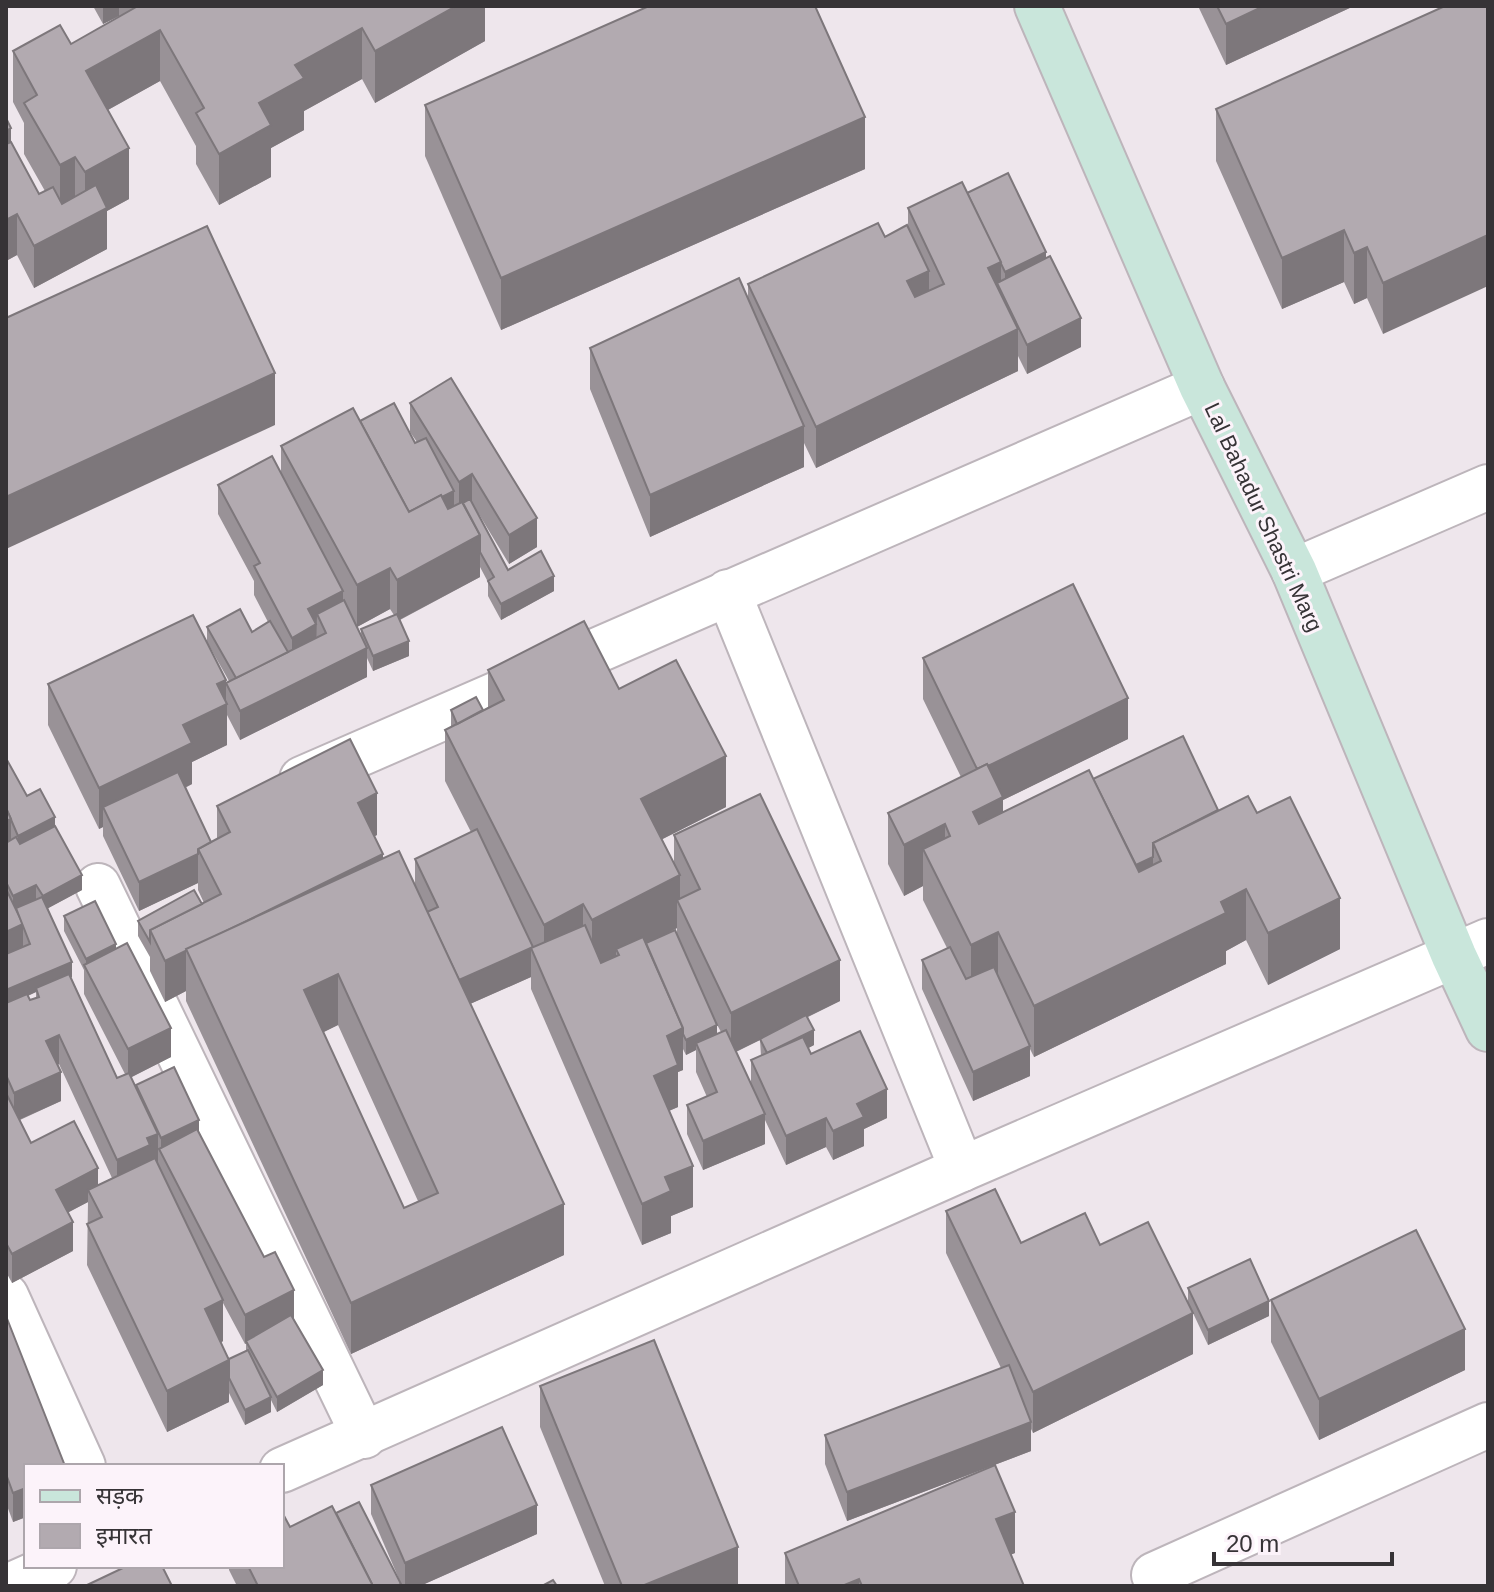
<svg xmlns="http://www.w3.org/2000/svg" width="1494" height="1592" font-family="Arial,'Noto Sans Devanagari',sans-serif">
  <rect width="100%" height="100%" fill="#eee6ec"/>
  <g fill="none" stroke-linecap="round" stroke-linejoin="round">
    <defs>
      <g id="street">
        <path d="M 1294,571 L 1488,487"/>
        <path d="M 728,592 L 962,1169"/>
        <path d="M 302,779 L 1202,387"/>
        <path d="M 98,886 L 364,1436"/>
        <path d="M 6,1296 L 83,1466"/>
        <path d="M 282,1470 L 962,1169 L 1488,941"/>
        <path d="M 1154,1575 L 1488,1425"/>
        <path d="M 9,1586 L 54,1566"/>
      </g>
      <path id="secondary" d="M 1037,6 L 1202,387 L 1294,571 L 1454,956 L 1488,1029"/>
    </defs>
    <use href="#street" stroke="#bdb5bb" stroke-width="48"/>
    <use href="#secondary" stroke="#bdb5bb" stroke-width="48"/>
    <use href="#street" stroke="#fff" stroke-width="44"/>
    <use href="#secondary" stroke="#c9e6db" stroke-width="44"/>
  </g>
  <g fill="#999297" fill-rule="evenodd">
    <path d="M 93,6 L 485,6 L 485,41 L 375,103 L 362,79 L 304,111 L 304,130 L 271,148 L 271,177 L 219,205 L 196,164 L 196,146 L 160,81 L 108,110 L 129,199 L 107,211 L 107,249 L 34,288 L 17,255 L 6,261 L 6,118 L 11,144 L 39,194 L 45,191 L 24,154 L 24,123 L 13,102 L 13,51 L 71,44 L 119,17 L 119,16 L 103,24 Z"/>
    <path d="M 1198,6 L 1354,6 L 1226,65 Z"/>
    <path d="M 1445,6 L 1383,334 L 1367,298 L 1354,304 L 1344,282 L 1282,309 L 1216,161 L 1216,109 Z"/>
    <path d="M 425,105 L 865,169 L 501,330 L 425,156 Z"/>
    <path d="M 967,193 L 1046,258 L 1081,347 L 1027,374 L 1018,356 L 1018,371 L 816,468 L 804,443 L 804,467 L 650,537 L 590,389 L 590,348 L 748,297 L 748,284 L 885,237 L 908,226 L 908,208 Z"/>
    <path d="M 410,403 L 537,547 L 509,564 L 477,511 L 508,570 L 554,591 L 501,620 L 488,596 L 488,582 L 480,567 L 480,577 L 400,620 L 409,656 L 373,671 L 367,658 L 367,677 L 240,740 L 227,715 L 227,745 L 192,762 L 192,784 L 185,788 L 211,842 L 217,839 L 217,806 L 377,835 L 374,836 L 383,858 L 415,885 L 415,859 L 471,832 L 445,781 L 445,730 L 451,727 L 451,710 L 483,710 L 488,707 L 488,670 L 619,689 L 726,807 L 662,839 L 674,863 L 674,835 L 840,1001 L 808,1017 L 814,1045 L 808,1048 L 811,1054 L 887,1118 L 864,1129 L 864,1146 L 833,1160 L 826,1147 L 786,1165 L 765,1120 L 765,1144 L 703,1170 L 687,1134 L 687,1105 L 707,1097 L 696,1072 L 696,1050 L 686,1055 L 683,1049 L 683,1070 L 678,1072 L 678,1107 L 669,1111 L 693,1207 L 671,1216 L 671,1233 L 642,1245 L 531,989 L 531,977 L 470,1004 L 564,1255 L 351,1354 L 186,1001 L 186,991 L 165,1002 L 150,971 L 150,957 L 138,936 L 138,921 L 204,903 L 198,890 L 198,883 L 139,911 L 103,836 L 103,827 L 99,829 L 48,725 L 48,684 L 226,680 L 226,701 L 226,683 L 229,681 L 207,642 L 207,627 L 252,632 L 268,622 L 254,595 L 254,581 L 218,514 L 218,485 L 281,472 L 281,446 L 360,421 L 415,443 L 417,442 L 410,432 ZM 390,609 L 394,615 L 361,629 L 361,635 L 357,627 ZM 677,928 L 677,935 L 670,932 ZM 714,1019 L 721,1032 L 717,1034 ZM 338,1025 L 418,1201 L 404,1208 L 323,1032 ZM 760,1040 L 761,1056 L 751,1060 L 751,1084 L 736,1052 Z"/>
    <path d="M 923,658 L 1128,739 L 1003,800 L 1003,812 L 1093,780 L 1218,810 L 1257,813 L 1340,949 L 1268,985 L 1246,940 L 1226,951 L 1226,964 L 1034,1057 L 1030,1049 L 1030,1076 L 973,1101 L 922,989 L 922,960 L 947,948 L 923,900 L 923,886 L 904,896 L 888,864 L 888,813 L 961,777 L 923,699 Z"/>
    <path d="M 6,761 L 27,796 L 55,827 L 82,890 L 48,908 L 72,977 L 71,977 L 117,1078 L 125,1074 L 84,994 L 84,970 L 64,931 L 64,916 L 116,949 L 171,1057 L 131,1077 L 136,1087 L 199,1132 L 294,1319 L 323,1385 L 277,1412 L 271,1400 L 271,1412 L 245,1425 L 229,1393 L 229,1402 L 167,1432 L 87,1265 L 88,1202 L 68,1212 L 73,1251 L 12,1283 L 6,1272 ZM 36,992 L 36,998 L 30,1000 L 28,996 ZM 59,1064 L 112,1178 L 98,1185 L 31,1143 L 20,1120 L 61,1101 L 58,1065 ZM 223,1303 L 245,1344 L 246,1344 L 246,1351 L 229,1359 L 221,1343 L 223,1341 Z"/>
    <path d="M 946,1211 L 1021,1243 L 1100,1245 L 1188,1302 L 1188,1288 L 1269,1316 L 1208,1345 L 1193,1313 L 1193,1354 L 1033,1433 L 1031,1429 L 1031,1451 L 847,1521 L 825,1464 L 825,1435 L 1001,1368 L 946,1253 Z"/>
    <path d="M 1271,1300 L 1465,1370 L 1319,1440 L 1271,1342 Z"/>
    <path d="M 6,1316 L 26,1466 L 26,1517 L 13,1522 L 6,1503 Z"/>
    <path d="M 540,1386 L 738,1586 L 605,1586 L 540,1427 Z"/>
    <path d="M 371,1485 L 537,1534 L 420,1586 L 402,1586 L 371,1514 Z"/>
    <path d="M 336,1513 L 401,1586 L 237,1586 L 229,1570 L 229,1566 L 282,1566 L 290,1527 Z"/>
    <path d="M 785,1553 L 1015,1553 L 1011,1554 L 1024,1586 L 785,1586 Z"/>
  </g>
  <g fill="#7d777b">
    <path d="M 103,6 L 119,6 L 119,16 L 103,24 Z"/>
    <path d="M 456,6 L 485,6 L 485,41 L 375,103 L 375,51 Z"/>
    <path d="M 1264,6 L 1354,6 L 1226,65 L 1226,24 Z"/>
    <path d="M 362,28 L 362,79 L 304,111 L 304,130 L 271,148 L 271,177 L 219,205 L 219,154 L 259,103 L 295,65 Z"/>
    <path d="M 160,30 L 160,81 L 86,122 L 86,71 Z"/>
    <path d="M 865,117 L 865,169 L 501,330 L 501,278 Z"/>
    <path d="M 11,128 L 11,169 L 6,172 L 6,131 Z"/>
    <path d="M 129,148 L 129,199 L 107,211 L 107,249 L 34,288 L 34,246 L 85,220 L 85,172 Z"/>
    <path d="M 75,157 L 75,208 L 60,217 L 60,165 Z"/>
    <path d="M 17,214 L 17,255 L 6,261 L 6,220 Z"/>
    <path d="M 1344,230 L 1344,282 L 1282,309 L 1282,258 Z"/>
    <path d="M 1488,235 L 1488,286 L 1383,334 L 1383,283 Z"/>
    <path d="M 1367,247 L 1367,298 L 1354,304 L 1354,253 Z"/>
    <path d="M 1046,252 L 1046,281 L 1005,301 L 1005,272 Z"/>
    <path d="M 1001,262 L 1001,291 L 997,305 L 988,268 Z"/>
    <path d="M 929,271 L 929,312 L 907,322 L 907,281 Z"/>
    <path d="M 1081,318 L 1081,347 L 1027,374 L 1027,345 Z"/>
    <path d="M 1018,329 L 1018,371 L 816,468 L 816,427 Z"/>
    <path d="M 275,373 L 275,425 L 6,549 L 6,497 Z"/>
    <path d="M 804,426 L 804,467 L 650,537 L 650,495 Z"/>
    <path d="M 472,474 L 472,503 L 459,511 L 459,482 Z"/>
    <path d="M 454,491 L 454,520 L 409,513 Z"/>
    <path d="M 537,518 L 537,547 L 509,564 L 509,535 Z"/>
    <path d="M 480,535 L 480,577 L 397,621 L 397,580 Z"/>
    <path d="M 390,568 L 390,609 L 357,627 L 357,585 Z"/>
    <path d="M 554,576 L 554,591 L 501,620 L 501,604 Z"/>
    <path d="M 343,591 L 343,620 L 317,614 L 316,653 L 292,667 L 292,638 L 308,609 Z"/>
    <path d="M 409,641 L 409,656 L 373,671 L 373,656 Z"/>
    <path d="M 367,648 L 367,677 L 240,740 L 240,711 Z"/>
    <path d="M 226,680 L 226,705 L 227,704 L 227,745 L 192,762 L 192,784 L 111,823 L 103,807 L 103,827 L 99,829 L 99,788 L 183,725 L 217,684 Z"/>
    <path d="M 1128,698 L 1128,739 L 1003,800 L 1003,849 L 973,864 L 973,812 L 978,771 Z"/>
    <path d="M 726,756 L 726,807 L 641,850 L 641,799 Z"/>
    <path d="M 377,793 L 377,835 L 358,845 L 358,803 Z"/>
    <path d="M 55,817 L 55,832 L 18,851 L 18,836 Z"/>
    <path d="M 11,819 L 11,848 L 6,850 L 6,821 Z"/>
    <path d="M 945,824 L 945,876 L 923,849 L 923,886 L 904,896 L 904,845 Z"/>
    <path d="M 198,854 L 198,883 L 139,911 L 139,882 Z"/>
    <path d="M 383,854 L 383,895 L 186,950 Z"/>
    <path d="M 1153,857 L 1153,886 L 1135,894 L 1135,865 Z"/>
    <path d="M 82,875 L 82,890 L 43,911 L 43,896 Z"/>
    <path d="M 680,875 L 680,906 L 677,900 L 677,928 L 619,958 L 616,949 L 616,959 L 592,972 L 592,920 Z"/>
    <path d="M 36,885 L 36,900 L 13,912 L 13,896 Z"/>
    <path d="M 1246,889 L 1246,940 L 1226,951 L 1226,964 L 1034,1057 L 1034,1006 Z"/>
    <path d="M 1340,898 L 1340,949 L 1268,985 L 1268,933 Z"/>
    <path d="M 583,904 L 583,956 L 544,976 L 544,925 Z"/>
    <path d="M 23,924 L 23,953 L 6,961 L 6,932 Z"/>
    <path d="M 998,932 L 998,983 L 971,996 L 971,945 Z"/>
    <path d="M 116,944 L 116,959 L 86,968 L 86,959 Z"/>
    <path d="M 531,948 L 531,977 L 454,1011 L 454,982 Z"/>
    <path d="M 186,950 L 186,991 L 165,1002 L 165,961 Z"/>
    <path d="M 840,960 L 840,1001 L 731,1054 L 731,1013 Z"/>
    <path d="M 72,962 L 72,977 L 37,992 L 36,988 L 36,992 L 6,1005 L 6,990 Z"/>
    <path d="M 338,974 L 338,1025 L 304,1042 L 304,990 Z"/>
    <path d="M 717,1025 L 717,1040 L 696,1043 L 696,1050 L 686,1055 L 686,1040 Z"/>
    <path d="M 171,1028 L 171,1057 L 128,1079 L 128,1049 Z"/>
    <path d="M 683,1028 L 683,1070 L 678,1072 L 678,1107 L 654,1117 L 654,1076 L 667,1036 Z"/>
    <path d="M 814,1030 L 814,1045 L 768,1070 L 768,1055 Z"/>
    <path d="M 59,1035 L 59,1064 L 46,1070 L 46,1041 Z"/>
    <path d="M 1030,1046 L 1030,1076 L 973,1101 L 973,1072 Z"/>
    <path d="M 61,1072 L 61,1101 L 14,1122 L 14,1093 Z"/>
    <path d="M 887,1089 L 887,1118 L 864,1129 L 864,1146 L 833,1160 L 833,1131 L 857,1104 Z"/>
    <path d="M 765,1114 L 765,1144 L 703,1170 L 703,1141 Z"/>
    <path d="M 826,1118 L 826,1147 L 786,1165 L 786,1136 Z"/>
    <path d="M 199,1120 L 199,1135 L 161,1153 L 161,1138 Z"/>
    <path d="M 158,1134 L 158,1163 L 117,1189 L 117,1160 L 147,1138 Z"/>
    <path d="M 693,1166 L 693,1207 L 671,1216 L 671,1233 L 642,1245 L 642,1204 L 665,1177 Z"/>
    <path d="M 98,1168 L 98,1197 L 88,1190 L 88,1202 L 56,1219 L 56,1190 Z"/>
    <path d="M 564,1204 L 564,1255 L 351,1354 L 351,1303 Z"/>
    <path d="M 73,1222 L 73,1251 L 12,1283 L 12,1254 Z"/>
    <path d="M 294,1290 L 294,1319 L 246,1341 L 245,1344 L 245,1315 Z"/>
    <path d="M 223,1300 L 223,1341 L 205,1351 L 205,1309 Z"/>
    <path d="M 1269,1301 L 1269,1316 L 1208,1345 L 1208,1330 Z"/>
    <path d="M 1193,1313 L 1193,1354 L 1033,1433 L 1033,1392 Z"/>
    <path d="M 1465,1329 L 1465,1370 L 1319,1440 L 1319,1399 Z"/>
    <path d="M 229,1360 L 229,1402 L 167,1432 L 167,1391 Z"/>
    <path d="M 323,1370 L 323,1385 L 277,1412 L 277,1397 Z"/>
    <path d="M 271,1397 L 271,1412 L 245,1425 L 245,1410 Z"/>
    <path d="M 1031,1422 L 1031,1451 L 847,1521 L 847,1492 Z"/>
    <path d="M 26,1488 L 26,1517 L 13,1522 L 13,1493 Z"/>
    <path d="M 537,1505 L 537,1534 L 420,1586 L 405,1586 L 405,1563 Z"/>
    <path d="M 1015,1512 L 1015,1553 L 996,1561 L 996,1519 Z"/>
    <path d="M 738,1547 L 738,1586 L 642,1586 Z"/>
    <path d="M 859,1579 L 859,1586 L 842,1586 Z"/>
  </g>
  <g fill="#b2aab0" stroke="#7d777b" stroke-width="2" fill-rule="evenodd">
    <path d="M 138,6 L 456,6 L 375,51 L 362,28 L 295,65 L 304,78 L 259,103 L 271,125 L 219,154 L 196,113 L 204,108 L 160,30 L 86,71 L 129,148 L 85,172 L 75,157 L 60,165 L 24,103 L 37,95 L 13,51 L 60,25 L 71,44 Z"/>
    <path d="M 649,6 L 815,6 L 865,117 L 501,278 L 425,105 Z"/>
    <path d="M 1217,6 L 1264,6 L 1226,24 Z"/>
    <path d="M 1445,6 L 1488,6 L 1488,235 L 1383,283 L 1367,247 L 1354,253 L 1344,230 L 1282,258 L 1216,109 Z"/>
    <path d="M 6,118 L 11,128 L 6,131 Z"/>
    <path d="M 11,142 L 39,194 L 53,187 L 62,204 L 96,185 L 107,208 L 34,246 L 17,214 L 6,220 L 6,144 Z"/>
    <path d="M 1008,173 L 1046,252 L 1005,272 L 967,193 Z"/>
    <path d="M 962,182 L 1001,262 L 988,268 L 1018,329 L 816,427 L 748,284 L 878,223 L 885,237 L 907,225 L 929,271 L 907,281 L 915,297 L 944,284 L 908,208 Z"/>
    <path d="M 207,226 L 275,373 L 6,497 L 6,318 Z"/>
    <path d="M 1050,256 L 1081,318 L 1027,345 L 997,283 Z"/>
    <path d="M 739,278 L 804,426 L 650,495 L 590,348 Z"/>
    <path d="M 451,378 L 537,518 L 509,535 L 472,474 L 459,482 L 410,403 Z"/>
    <path d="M 394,403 L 415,443 L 426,438 L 454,491 L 442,497 L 441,495 L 409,512 L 360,421 Z"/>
    <path d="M 353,408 L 409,512 L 441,495 L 448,509 L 462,502 L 480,535 L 397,580 L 390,568 L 357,585 L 281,446 Z"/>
    <path d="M 272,456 L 343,591 L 308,609 L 316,624 L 292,638 L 254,566 L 260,563 L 218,485 Z"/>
    <path d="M 470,499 L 508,570 L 541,551 L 554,576 L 501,604 L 488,581 L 494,577 L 480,552 L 480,535 L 463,503 Z"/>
    <path d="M 1073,584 L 1128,698 L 988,766 L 987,764 L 977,769 L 923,658 Z"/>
    <path d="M 344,600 L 367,648 L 240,711 L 226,683 L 326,633 L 317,614 Z"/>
    <path d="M 240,609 L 252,632 L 270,621 L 288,652 L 236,678 L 207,627 Z"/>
    <path d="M 397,614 L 409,641 L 373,656 L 361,629 Z"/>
    <path d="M 193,615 L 226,680 L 217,684 L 227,704 L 183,725 L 192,743 L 99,788 L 48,684 Z"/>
    <path d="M 584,621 L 619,689 L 676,660 L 726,756 L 641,799 L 680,875 L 592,920 L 583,904 L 544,925 L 445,730 L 504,700 L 488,670 Z"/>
    <path d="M 476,697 L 483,710 L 457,724 L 451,710 Z"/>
    <path d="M 1183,736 L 1218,810 L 1153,843 L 1153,857 L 1136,865 L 1093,779 Z"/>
    <path d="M 350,739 L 377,793 L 358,803 L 383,854 L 165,961 L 150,930 L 221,894 L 198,849 L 230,832 L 217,806 Z"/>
    <path d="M 7,760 L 27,796 L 40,789 L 55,817 L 18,836 L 6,808 L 6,761 Z"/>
    <path d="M 987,764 L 1003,797 L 973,812 L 979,824 L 1089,770 L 1139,872 L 1161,861 L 1153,843 L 1248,796 L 1257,813 L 1290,797 L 1340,898 L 1268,933 L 1246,889 L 1221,902 L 1226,913 L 1034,1006 L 998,932 L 971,945 L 923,849 L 950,836 L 945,824 L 904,845 L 888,813 Z"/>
    <path d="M 178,772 L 211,842 L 198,849 L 198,854 L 139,882 L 103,807 Z"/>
    <path d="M 760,794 L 840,960 L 731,1013 L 677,900 L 700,889 L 674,835 Z"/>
    <path d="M 6,808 L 11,819 L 6,821 Z"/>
    <path d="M 55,826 L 82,875 L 43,896 L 36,885 L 13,896 L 6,882 L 6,843 L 16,837 L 20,844 Z"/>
    <path d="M 477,829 L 533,947 L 459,980 L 427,912 L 438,907 L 415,859 Z"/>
    <path d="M 399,851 L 564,1204 L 351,1303 L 186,949 ZM 338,974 L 438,1193 L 404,1208 L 304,990 Z"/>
    <path d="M 194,890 L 202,904 L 150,930 L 150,942 L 138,921 Z"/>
    <path d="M 7,891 L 23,924 L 6,932 L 6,892 Z"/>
    <path d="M 42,897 L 72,962 L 6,990 L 6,954 L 30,944 L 16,908 Z"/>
    <path d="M 95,901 L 116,944 L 86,959 L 64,916 Z"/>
    <path d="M 585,925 L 601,963 L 619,955 L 616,949 L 643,937 L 683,1028 L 667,1036 L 678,1065 L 654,1076 L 693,1166 L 665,1177 L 671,1191 L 642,1204 L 531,948 Z"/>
    <path d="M 675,930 L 717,1025 L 686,1040 L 683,1034 L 683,1028 L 646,943 Z"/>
    <path d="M 127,943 L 171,1028 L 128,1049 L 84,965 Z"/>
    <path d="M 950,947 L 966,979 L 994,967 L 1030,1046 L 973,1072 L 922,960 Z"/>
    <path d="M 69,974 L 117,1078 L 129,1073 L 158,1134 L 147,1138 L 150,1145 L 117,1160 L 59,1035 L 46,1041 L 61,1072 L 14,1093 L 6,1075 L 6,1003 L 27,994 L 30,1000 L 39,997 L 36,988 Z"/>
    <path d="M 806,1015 L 814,1030 L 767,1053 L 760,1039 Z"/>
    <path d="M 726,1030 L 765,1114 L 703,1141 L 687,1105 L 717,1092 L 696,1043 Z"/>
    <path d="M 860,1031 L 887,1089 L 857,1104 L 864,1117 L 833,1131 L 826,1118 L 786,1136 L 751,1060 L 803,1037 L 811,1054 Z"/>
    <path d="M 174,1067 L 199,1120 L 161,1138 L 136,1085 Z"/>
    <path d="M 6,1093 L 31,1143 L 74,1121 L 98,1168 L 56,1190 L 73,1222 L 12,1254 L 6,1243 Z"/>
    <path d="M 197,1129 L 264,1257 L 275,1252 L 294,1290 L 245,1315 L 159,1149 Z"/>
    <path d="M 155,1158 L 223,1300 L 205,1309 L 229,1360 L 167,1391 L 87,1224 L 102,1217 L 88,1190 Z"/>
    <path d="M 995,1189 L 1021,1243 L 1085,1213 L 1100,1245 L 1148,1222 L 1193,1313 L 1033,1392 L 946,1211 Z"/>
    <path d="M 1416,1230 L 1465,1329 L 1319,1399 L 1271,1300 Z"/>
    <path d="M 1250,1259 L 1269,1301 L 1208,1330 L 1188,1288 Z"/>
    <path d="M 291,1315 L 323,1370 L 277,1397 L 246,1341 Z"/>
    <path d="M 6,1316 L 65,1466 L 26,1466 L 26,1488 L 13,1493 L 6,1474 Z"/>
    <path d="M 654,1340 L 738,1547 L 642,1586 L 622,1586 L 540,1386 Z"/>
    <path d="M 248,1350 L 271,1397 L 245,1410 L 229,1378 L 229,1359 Z"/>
    <path d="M 1009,1365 L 1031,1422 L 847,1492 L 825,1435 Z"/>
    <path d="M 502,1427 L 537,1505 L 405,1563 L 371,1485 Z"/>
    <path d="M 995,1465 L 1015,1512 L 996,1519 L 1024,1586 L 862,1586 L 859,1579 L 842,1586 L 799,1586 L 785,1553 Z"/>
    <path d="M 359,1502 L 401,1584 L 397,1586 L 373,1586 L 336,1513 Z"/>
    <path d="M 332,1506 L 373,1586 L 258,1586 L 248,1566 L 282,1566 L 282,1512 L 290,1527 Z"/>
    <path d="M 127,1566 L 162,1566 L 172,1586 L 85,1586 Z"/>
    <path d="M 553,1580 L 557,1586 L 542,1586 Z"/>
  </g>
  <g text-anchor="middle" stroke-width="6" stroke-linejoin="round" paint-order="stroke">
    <g font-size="22" fill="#363336" stroke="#fcf3fa">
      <text transform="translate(1264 517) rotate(65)" y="8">Lal Bahadur Shastri Marg</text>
    </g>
  </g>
  <rect width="1494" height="1592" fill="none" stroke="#363336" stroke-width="16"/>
  <rect x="24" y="1464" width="260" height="104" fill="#fcf3fa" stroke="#ada6ac" stroke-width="2"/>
  <rect x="40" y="1490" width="40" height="12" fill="#c9e6db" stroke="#ada6ac" stroke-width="2"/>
  <text x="96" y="1504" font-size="24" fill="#363336">सड़क</text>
  <rect x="40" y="1524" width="40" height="24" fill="#b2aab0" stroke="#ada6ac" stroke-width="2"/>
  <text x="96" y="1544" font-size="24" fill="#363336">इमारत</text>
  <path d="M1214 1552v12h178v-12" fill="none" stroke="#363336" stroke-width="4"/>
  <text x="1226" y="1552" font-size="24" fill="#363336" stroke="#fcf3fa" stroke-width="6" paint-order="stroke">20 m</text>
</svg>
